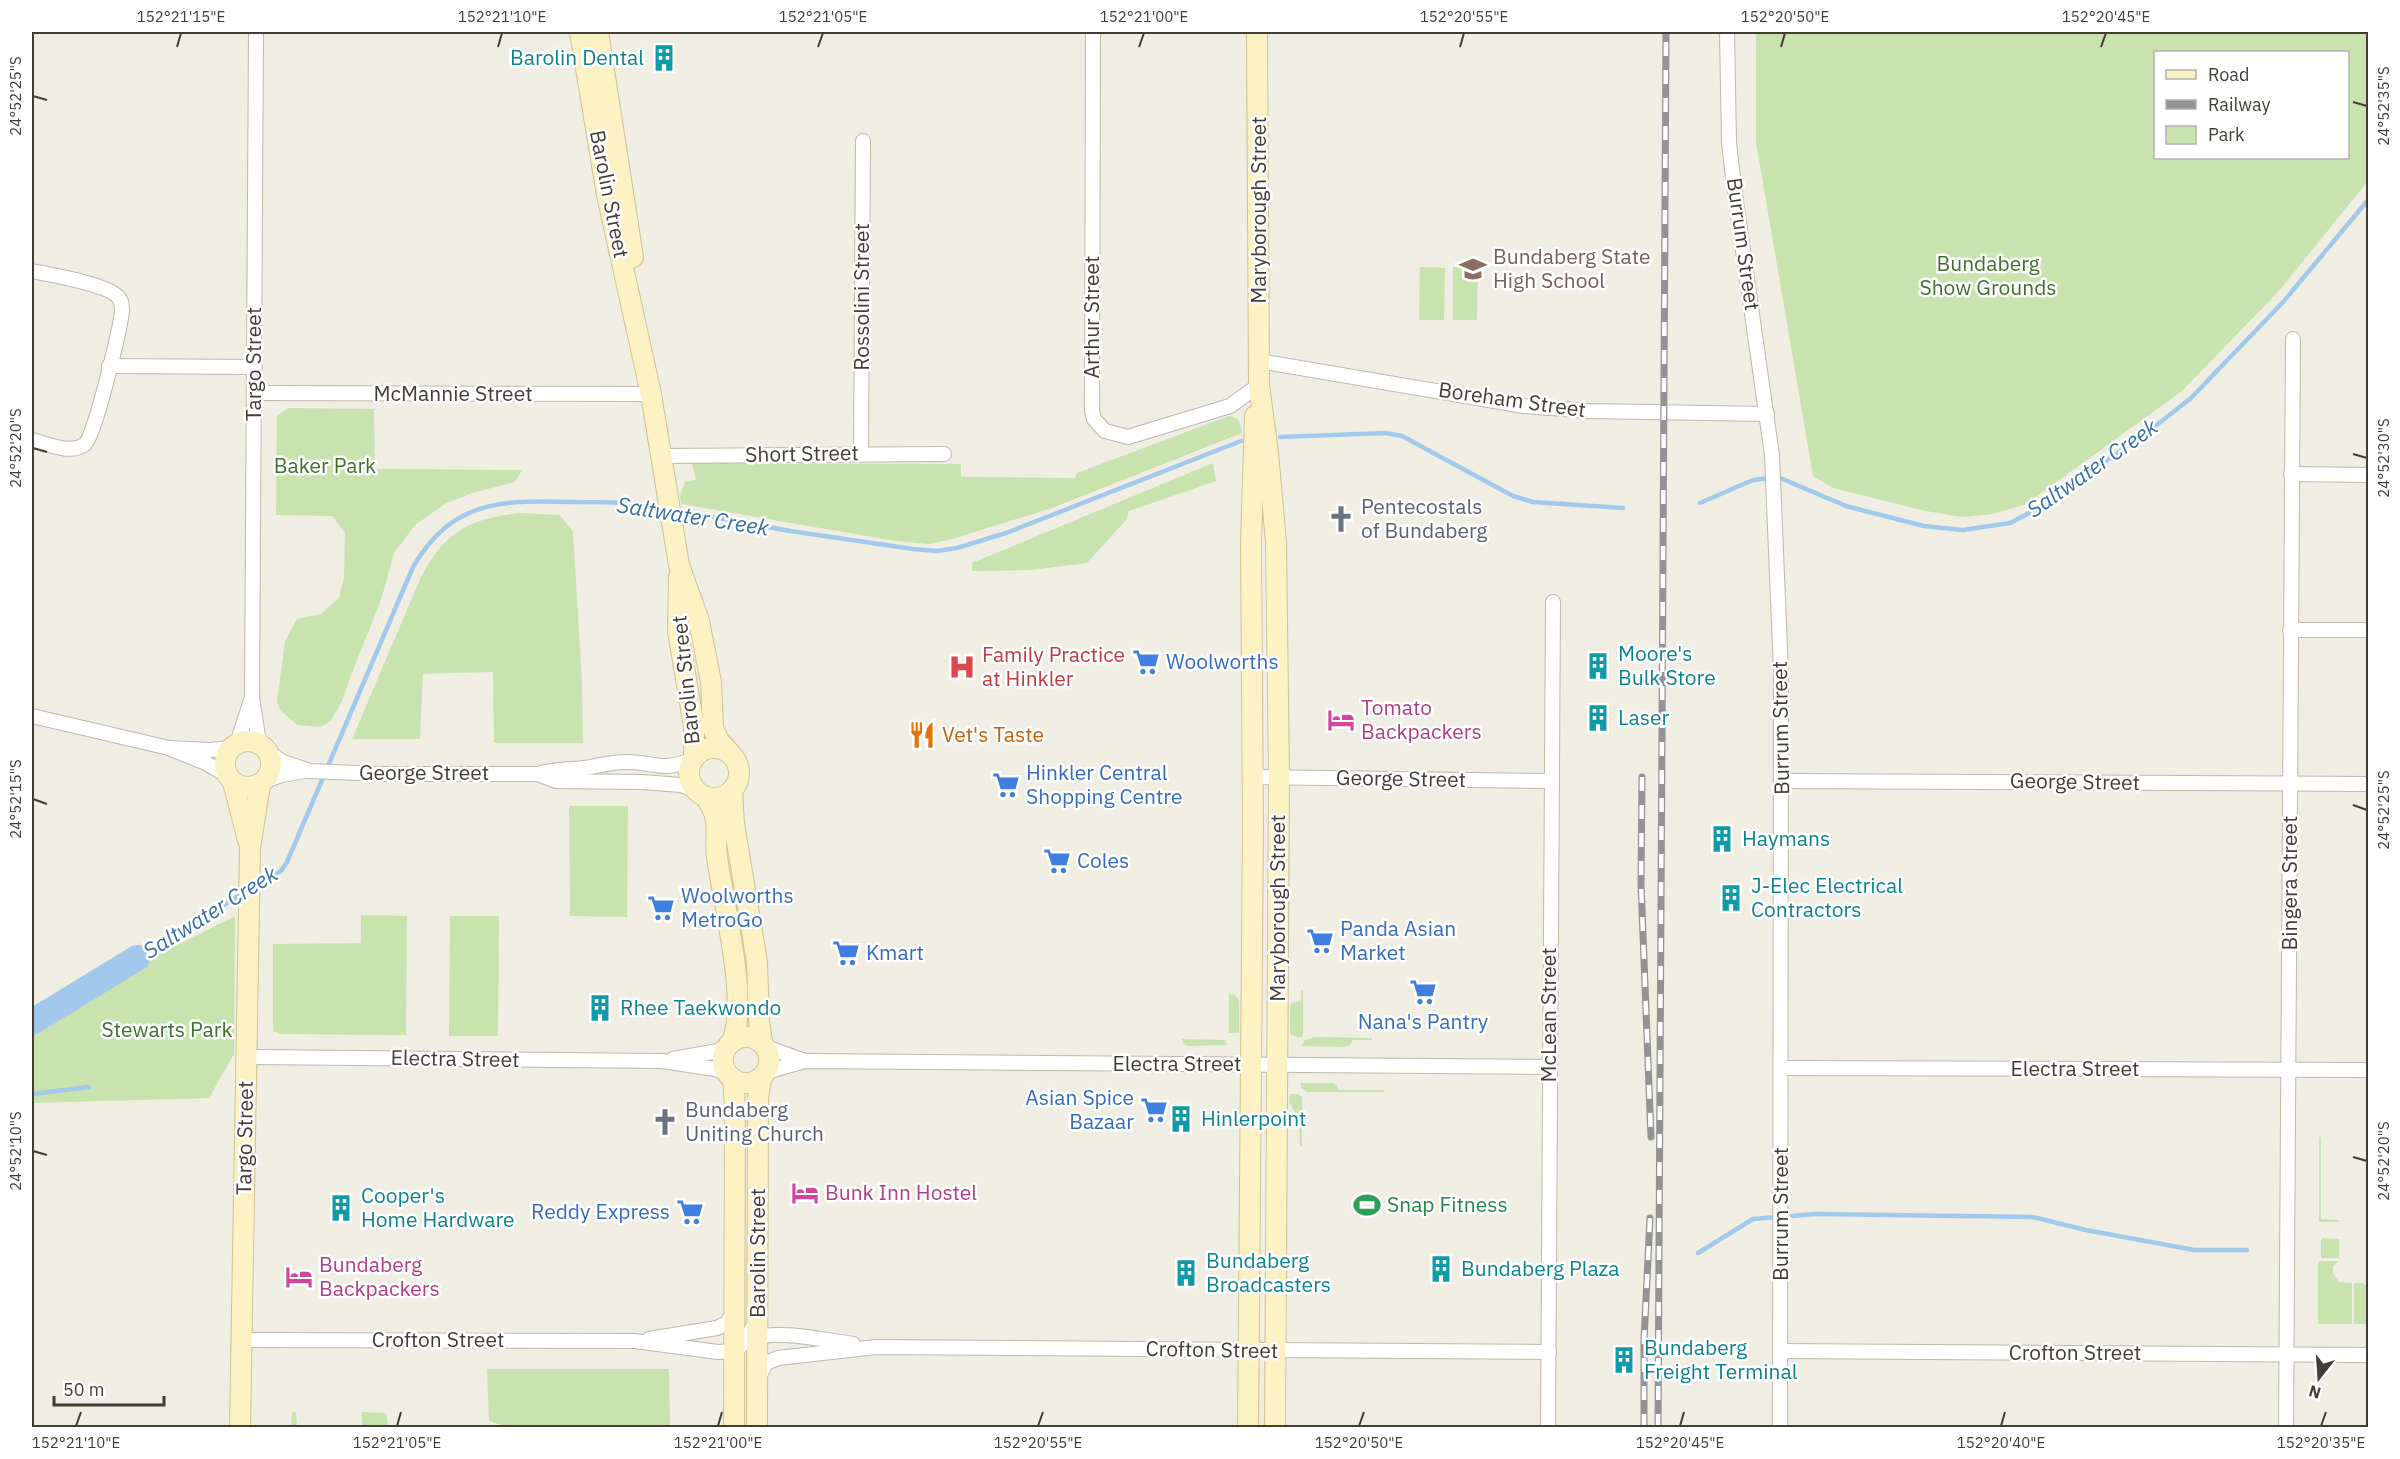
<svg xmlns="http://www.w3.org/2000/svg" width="2400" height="1459" font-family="'IBM Plex Sans',sans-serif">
  <rect width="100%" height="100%" fill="#f0ede3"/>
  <g fill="#c8e3ae" fill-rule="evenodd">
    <path d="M 1756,32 L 2368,32 L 2368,181 L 2278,292 L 2182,391 L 2026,504 L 1993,514 L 1962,517 L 1926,511 L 1833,488 L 1813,476 L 1756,142 ZM 2156,52 L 2348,52 L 2348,158 L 2156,158 Z"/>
    <path d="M 1420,267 L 1445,268 L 1444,320 L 1419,320 Z"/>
    <path d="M 1453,267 L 1478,267 L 1477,320 L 1453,320 Z"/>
    <path d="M 288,408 L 374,409 L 375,469 L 522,470 L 515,482 L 472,493 L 445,504 L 415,525 L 394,553 L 381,600 L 351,675 L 343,699 L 331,721 L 320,727 L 297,725 L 280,710 L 277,702 L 285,641 L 297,619 L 321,614 L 339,598 L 344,578 L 345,533 L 332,516 L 276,515 L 277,416 Z"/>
    <path d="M 1229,416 C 1239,418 1241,423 1242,433 L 1052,508 L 952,539 L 929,544 L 896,541 L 681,504 L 680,495 L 685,482 L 696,480 L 692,463 L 961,464 L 961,477 L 1075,478 L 1077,473 Z"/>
    <path d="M 1213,463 L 1216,481 L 1129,511 L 1126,520 L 1087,563 L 1031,570 L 972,571 L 972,563 Z"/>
    <path d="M 519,513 L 560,515 L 573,532 L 582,682 L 583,743 L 494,743 L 493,672 L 423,674 L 420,739 L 352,739 L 421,577 C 445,531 469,519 519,513 Z"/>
    <path d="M 569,806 L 628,806 L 627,917 L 570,916 Z"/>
    <path d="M 361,915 L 407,916 L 406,1035 L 281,1034 L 273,1031 L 273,944 L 361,943 Z"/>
    <path d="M 235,916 L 234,1054 L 209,1098 L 32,1103 L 32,1030 L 164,952 Z"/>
    <path d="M 450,916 L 499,916 L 498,1036 L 449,1036 Z"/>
    <path d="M 1303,990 L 1303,1036 L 1299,1038 L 1290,1034 L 1290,1008 L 1292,1003 L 1301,1001 L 1301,991 Z"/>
    <path d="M 1229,994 L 1235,995 L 1239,1001 L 1239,1033 L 1229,1033 Z"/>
    <path d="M 1315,1037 L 1372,1038 L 1372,1040 L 1353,1040 L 1350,1045 L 1344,1047 L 1301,1046 L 1305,1040 Z"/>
    <path d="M 1182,1039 L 1226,1040 L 1227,1045 L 1188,1046 L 1183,1044 Z"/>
    <path d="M 1301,1083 L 1333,1083 L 1337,1085 L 1338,1090 L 1383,1090 L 1384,1092 L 1307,1092 L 1301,1088 Z"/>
    <path d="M 1290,1094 L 1298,1094 L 1302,1097 L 1302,1146 L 1300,1146 L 1299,1119 L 1289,1102 Z"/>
    <path d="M 2319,1137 L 2321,1137 L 2321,1219 L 2339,1220 L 2339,1222 L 2319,1222 Z"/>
    <path d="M 2321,1238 L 2339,1239 L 2339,1258 L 2321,1258 Z"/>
    <path d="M 2318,1261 L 2339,1261 L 2333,1266 L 2333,1273 L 2339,1282 L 2352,1283 L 2352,1324 L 2318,1324 Z"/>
    <path d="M 2354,1283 L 2363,1283 L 2368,1288 L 2368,1324 L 2354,1324 Z"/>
    <path d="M 487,1369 L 669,1369 L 670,1427 L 511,1428 L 489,1421 Z"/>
    <path d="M 292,1412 L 296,1412 L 297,1425 L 357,1425 L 357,1427 L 291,1427 Z"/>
    <path d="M 362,1412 L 386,1413 L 388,1427 L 362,1427 Z"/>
  </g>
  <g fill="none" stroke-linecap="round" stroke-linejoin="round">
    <g stroke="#a2c9eb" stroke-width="4.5">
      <path d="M 1280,437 L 1386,433 L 1402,436 L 1513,496 L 1533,502 L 1623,508"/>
      <path d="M 1700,503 L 1753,480 L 1778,477 L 1846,506 L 1924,526 L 1963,530 L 2010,523 L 2041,507 L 2158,424 L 2191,398 L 2284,301 L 2368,200"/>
      <path d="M 676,510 L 790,531 L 913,549 L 937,551 L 957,548 L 1006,533 L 1241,441"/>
      <path d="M 255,887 L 281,871 L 287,862 L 413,567 C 453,498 505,500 577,502 C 607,502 635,502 664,508"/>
      <path d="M 137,958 L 245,892"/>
      <path d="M 32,1094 L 89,1087"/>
      <path d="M 1698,1253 L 1753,1219 L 1816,1214 L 2033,1217 L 2086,1230 L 2194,1250 L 2247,1250"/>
    </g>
    <path stroke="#a2c9eb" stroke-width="26" d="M 32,1022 L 137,958"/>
    <defs>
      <g id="street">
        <path d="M 1093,32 L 1092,411 L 1094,419 L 1105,431 L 1128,437 L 1230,406 L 1259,385"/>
        <path d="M 1727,32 L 1729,142 L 1734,187 L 1772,455 L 1781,672 L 1780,1428"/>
        <path d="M 32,271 C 50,275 109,284 119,298 C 122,302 122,306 122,311 C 120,329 95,436 85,444 C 71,455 47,444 32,440"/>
        <path d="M 1259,361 L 1524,406 L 1589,411 L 1767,414"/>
        <path d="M 109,366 L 255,367"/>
        <path d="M 254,393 L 651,394"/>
        <path d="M 861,453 L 863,141"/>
        <path d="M 660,456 L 944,454"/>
        <path d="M 2291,474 L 2368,475"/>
        <path d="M 2290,630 L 2368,630"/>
        <path d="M 252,697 L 256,32"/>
        <path d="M 32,716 L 169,748"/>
        <path d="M 237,744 L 252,697 L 258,736 L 263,746"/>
        <path d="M 267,751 L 283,762 L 310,771 L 381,774 L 538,774 C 554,769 568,770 584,768 C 598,766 611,762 626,762 C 657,762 660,773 693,759"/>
        <path d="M 538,774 L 556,781 L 642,782 L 681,785 L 697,791"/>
        <path d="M 228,776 L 206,763 L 169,748 L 210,750 L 231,748"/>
        <path d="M 1252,777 L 1551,781"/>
        <path d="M 265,781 L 282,775 L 304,771"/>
        <path d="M 1782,781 L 2368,784"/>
        <path d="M 766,1047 L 805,1061"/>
        <path d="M 247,1057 L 662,1061 L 715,1069 L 728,1074"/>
        <path d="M 673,1059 L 718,1051 L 729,1044"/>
        <path d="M 1782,1068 L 2368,1070"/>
        <path d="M 766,1072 L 805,1061 L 1549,1067"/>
        <path d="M 649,1339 L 717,1328 L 727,1323 L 734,1311"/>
        <path d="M 242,1340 L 635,1341 L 718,1352 L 735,1351 L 745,1342 L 755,1323"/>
        <path d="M 751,1341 C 768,1327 830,1341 853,1344"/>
        <path d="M 1781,1351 L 2368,1355"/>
        <path d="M 758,1379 L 766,1363 L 778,1358 L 876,1347 L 1549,1352"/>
        <path d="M 1548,1428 L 1553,602"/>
        <path d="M 2286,1428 L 2293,339"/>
      </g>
      <g id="secondary">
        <path d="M 580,32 L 607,195 L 651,394 L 679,565 L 699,621 L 711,682 L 713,728 L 719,741 L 730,753"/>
        <path d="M 598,32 L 633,257"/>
        <path d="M 1257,32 L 1259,385 L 1268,453 L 1276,542 L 1279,777 L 1275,1428"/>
        <path d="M 679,577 L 678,631 L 694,727 L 694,758"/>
        <circle cx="248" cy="764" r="23"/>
        <circle cx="714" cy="773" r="25"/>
        <path d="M 233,782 L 248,840"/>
        <path d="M 732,790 L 734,824 L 757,962 L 759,1020 L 762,1043"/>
        <path d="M 704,796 C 711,803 714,811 716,820 C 718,833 715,845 717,857 C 723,902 749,1002 732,1042"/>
        <circle cx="746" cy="1060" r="23"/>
        <path d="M 733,1079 L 735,1107 L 734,1428"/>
        <path d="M 240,1428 L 250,848 L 260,785"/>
        <path d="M 757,1428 L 758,1098 L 761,1078"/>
        <path d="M 1248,1428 L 1253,826 L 1251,543 L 1255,416"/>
      </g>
    </defs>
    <use href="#street" stroke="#beb8aa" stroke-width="16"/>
    <use href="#secondary" stroke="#cec296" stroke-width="22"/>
    <use href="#street" stroke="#fff" stroke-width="14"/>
    <use href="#secondary" stroke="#fbf1c3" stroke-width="20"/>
    <defs>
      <g id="rail">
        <path d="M 1642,777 L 1641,884 L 1651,1137"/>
        <path d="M 1644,1428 L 1644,1340 L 1650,1218"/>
        <path d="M 1658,1428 L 1666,32"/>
      </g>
    </defs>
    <use href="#rail" stroke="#939393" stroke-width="7"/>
    <use href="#rail" stroke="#fff" stroke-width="4.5" stroke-dasharray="14" stroke-linecap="butt"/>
  </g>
  <path fill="none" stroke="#423d34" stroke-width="2" d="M 177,47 L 181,33M 498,47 L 502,33M 818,47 L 823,33M 1139,47 L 1144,33M 1460,47 L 1464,33M 1781,47 L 1785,33M 2101,47 L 2106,33M 33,96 L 47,100M 2353,102 L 2367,106M 33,448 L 47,452M 2353,454 L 2367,458M 33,799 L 47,804M 2353,805 L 2367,810M 33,1151 L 47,1155M 2353,1157 L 2367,1161M 76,1426 L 81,1412M 397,1426 L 401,1412M 718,1426 L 722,1412M 1038,1426 L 1043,1412M 1359,1426 L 1364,1412M 1680,1426 L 1684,1412M 2001,1426 L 2005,1412M 2321,1426 L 2326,1412"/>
  <defs>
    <symbol id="building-bare" viewBox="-9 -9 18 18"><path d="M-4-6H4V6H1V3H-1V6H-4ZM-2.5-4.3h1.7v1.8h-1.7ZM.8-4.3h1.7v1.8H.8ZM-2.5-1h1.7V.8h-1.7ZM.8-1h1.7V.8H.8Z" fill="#0f9aa8" stroke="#fff" stroke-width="2.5" paint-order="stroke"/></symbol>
    <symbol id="school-bare" viewBox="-9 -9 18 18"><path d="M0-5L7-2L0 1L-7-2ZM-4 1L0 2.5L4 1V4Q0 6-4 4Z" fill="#8d6e63" stroke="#fff" stroke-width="2.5" paint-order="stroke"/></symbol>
    <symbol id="church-bare" viewBox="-9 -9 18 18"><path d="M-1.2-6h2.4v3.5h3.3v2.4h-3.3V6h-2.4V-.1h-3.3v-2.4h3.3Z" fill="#6b7280" stroke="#fff" stroke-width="2.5" paint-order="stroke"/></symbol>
    <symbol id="supermarket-bare" viewBox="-9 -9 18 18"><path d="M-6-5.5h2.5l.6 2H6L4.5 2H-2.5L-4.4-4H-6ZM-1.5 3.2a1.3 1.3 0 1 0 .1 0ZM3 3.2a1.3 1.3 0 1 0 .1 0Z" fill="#3f7fe0" stroke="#fff" stroke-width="2.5" paint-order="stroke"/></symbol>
    <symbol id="hospital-bare" viewBox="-9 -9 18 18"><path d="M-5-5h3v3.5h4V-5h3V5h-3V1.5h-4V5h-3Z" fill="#e0444e" stroke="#fff" stroke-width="2.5" paint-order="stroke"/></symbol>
    <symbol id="hotel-bare" viewBox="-9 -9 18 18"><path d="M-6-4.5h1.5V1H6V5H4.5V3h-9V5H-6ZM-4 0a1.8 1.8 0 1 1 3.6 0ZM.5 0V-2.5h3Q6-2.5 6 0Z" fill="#d1479c" stroke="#fff" stroke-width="2.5" paint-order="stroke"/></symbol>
    <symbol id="restaurant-bare" viewBox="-9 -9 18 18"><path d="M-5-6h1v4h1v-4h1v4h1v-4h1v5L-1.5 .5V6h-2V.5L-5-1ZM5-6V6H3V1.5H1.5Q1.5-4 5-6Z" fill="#e8710a" stroke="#fff" stroke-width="2.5" paint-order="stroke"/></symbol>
    <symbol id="stadium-bare" viewBox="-9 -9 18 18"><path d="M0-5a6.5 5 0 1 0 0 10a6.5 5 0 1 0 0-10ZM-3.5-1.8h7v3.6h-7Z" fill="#2e9e5b" stroke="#fff" stroke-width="2.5" paint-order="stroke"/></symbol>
  </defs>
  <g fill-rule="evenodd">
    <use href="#building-bare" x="645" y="39" width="38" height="38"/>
    <use href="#school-bare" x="1454" y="250" width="38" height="38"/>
    <use href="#church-bare" x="1322" y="500" width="38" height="38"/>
    <use href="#supermarket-bare" x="1127" y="643" width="38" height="38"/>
    <use href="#building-bare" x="1579" y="647" width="38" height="38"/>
    <use href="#hospital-bare" x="943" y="648" width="38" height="38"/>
    <use href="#building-bare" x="1579" y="699" width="38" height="38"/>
    <use href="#hotel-bare" x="1322" y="701" width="38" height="38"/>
    <use href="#restaurant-bare" x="903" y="716" width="38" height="38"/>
    <use href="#supermarket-bare" x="987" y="766" width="38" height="38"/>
    <use href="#building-bare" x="1703" y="820" width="38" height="38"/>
    <use href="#supermarket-bare" x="1038" y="842" width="38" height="38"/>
    <use href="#building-bare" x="1712" y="879" width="38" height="38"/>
    <use href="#supermarket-bare" x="642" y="889" width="38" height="38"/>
    <use href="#supermarket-bare" x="1301" y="922" width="38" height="38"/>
    <use href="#supermarket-bare" x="827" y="934" width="38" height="38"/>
    <use href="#supermarket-bare" x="1404" y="973" width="38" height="38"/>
    <use href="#building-bare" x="581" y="989" width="38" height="38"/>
    <use href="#supermarket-bare" x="1135" y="1091" width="38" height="38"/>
    <use href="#building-bare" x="1162" y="1100" width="38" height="38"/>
    <use href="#church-bare" x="646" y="1103" width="38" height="38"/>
    <use href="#hotel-bare" x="786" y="1174" width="38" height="38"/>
    <use href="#stadium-bare" x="1348" y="1186" width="38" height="38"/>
    <use href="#building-bare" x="322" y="1189" width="38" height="38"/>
    <use href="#supermarket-bare" x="671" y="1193" width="38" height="38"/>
    <use href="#building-bare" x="1422" y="1250" width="38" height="38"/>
    <use href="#building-bare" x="1167" y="1254" width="38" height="38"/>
    <use href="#hotel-bare" x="280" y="1258" width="38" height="38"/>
    <use href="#building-bare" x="1605" y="1341" width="38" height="38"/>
  </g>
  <g text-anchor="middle" stroke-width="5" stroke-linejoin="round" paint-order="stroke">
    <g font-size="21" fill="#0d838f" stroke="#fff" text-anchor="start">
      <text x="644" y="65" text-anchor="end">Barolin Dental</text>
      <text x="1618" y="661">Moore's<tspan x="1618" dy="24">Bulk Store</tspan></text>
      <text x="1618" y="725">Laser</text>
      <text x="1742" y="846">Haymans</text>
      <text x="1751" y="893">J-Elec Electrical<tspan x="1751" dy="24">Contractors</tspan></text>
      <text x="620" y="1015">Rhee Taekwondo</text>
      <text x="1201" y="1126">Hinlerpoint</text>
      <text x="361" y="1203">Cooper's<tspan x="361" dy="24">Home Hardware</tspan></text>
      <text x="1206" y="1268">Bundaberg<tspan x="1206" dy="24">Broadcasters</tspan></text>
      <text x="1461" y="1276">Bundaberg Plaza</text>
      <text x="1644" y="1355">Bundaberg<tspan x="1644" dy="24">Freight Terminal</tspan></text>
    </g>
    <g font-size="21" fill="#423d34" stroke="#fff">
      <text transform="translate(609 194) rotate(79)" y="7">Barolin Street</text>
      <text transform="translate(1259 210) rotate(-90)" y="7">Maryborough Street</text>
      <text transform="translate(1743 244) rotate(82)" y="7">Burrum Street</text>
      <text transform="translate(862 297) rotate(-90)" y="7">Rossolini Street</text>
      <text transform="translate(1092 317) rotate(-90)" y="7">Arthur Street</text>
      <text transform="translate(254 364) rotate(-90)" y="7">Targo Street</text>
      <text x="453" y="401">McMannie Street</text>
      <text transform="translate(1512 400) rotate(8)" y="7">Boreham Street</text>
      <text transform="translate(802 454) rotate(-1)" y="7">Short Street</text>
      <text transform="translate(686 680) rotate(-96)" y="7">Barolin Street</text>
      <text transform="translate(1781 728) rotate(-91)" y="7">Burrum Street</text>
      <text x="424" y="780">George Street</text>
      <text transform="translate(1401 779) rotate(1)" y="7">George Street</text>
      <text transform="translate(2075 782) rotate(1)" y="7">George Street</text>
      <text transform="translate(2290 883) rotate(-90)" y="7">Bingera Street</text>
      <text transform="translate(1278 908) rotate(-90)" y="7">Maryborough Street</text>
      <text transform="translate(1549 1015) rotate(-90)" y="7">McLean Street</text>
      <text transform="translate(455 1059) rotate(1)" y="7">Electra Street</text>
      <text x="1177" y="1071">Electra Street</text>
      <text x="2075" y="1076">Electra Street</text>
      <text transform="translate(245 1138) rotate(-89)" y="7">Targo Street</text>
      <text transform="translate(1781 1214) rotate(-90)" y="7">Burrum Street</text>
      <text transform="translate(758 1253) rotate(-90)" y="7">Barolin Street</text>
      <text x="438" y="1347">Crofton Street</text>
      <text transform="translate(1212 1350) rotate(1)" y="7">Crofton Street</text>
      <text x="2075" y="1360">Crofton Street</text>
    </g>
    <g font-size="21" fill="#785e54" stroke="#fff" text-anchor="start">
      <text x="1493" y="264">Bundaberg State<tspan x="1493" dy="24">High School</tspan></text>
    </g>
    <g font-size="21" fill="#416f2c" stroke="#fff">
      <text x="1988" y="271">Bundaberg<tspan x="1988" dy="24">Show Grounds</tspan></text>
      <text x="325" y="473">Baker Park</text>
      <text x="167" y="1037">Stewarts Park</text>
    </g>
    <g font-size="21" fill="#5b616d" stroke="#fff" text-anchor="start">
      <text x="1361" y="514">Pentecostals<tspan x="1361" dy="24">of Bundaberg</tspan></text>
      <text x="685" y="1117">Bundaberg<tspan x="685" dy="24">Uniting Church</tspan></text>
    </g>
    <g font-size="21" fill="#be3a42" stroke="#fff" text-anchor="start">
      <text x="982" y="662">Family Practice<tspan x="982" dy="24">at Hinkler</tspan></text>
    </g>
    <g font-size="21" fill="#366cbe" stroke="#fff" text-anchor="start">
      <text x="1166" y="669">Woolworths</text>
      <text x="1026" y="780">Hinkler Central<tspan x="1026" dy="24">Shopping Centre</tspan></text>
      <text x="1077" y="868">Coles</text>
      <text x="681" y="903">Woolworths<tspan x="681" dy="24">MetroGo</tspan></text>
      <text x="1340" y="936">Panda Asian<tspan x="1340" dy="24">Market</tspan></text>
      <text x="866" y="960">Kmart</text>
      <text x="1423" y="1029" text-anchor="middle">Nana's Pantry</text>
      <text x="1134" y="1105" text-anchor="end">Asian Spice<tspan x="1134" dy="24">Bazaar</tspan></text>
      <text x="670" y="1219" text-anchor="end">Reddy Express</text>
    </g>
    <g font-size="21" fill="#b23c85" stroke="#fff" text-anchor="start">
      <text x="1361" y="715">Tomato<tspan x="1361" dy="24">Backpackers</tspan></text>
      <text x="825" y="1200">Bunk Inn Hostel</text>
      <text x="319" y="1272">Bundaberg<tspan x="319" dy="24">Backpackers</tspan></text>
    </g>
    <g font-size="21" fill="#c56008" stroke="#fff" text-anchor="start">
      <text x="942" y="742">Vet's Taste</text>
    </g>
    <g font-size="21" fill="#27864d" stroke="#fff" text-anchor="start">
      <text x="1387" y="1212">Snap Fitness</text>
    </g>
    <g font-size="22" font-style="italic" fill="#356fa6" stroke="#fff">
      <text transform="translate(2092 468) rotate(-35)" y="8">Saltwater Creek</text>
      <text transform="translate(693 516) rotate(9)" y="8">Saltwater Creek</text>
      <text transform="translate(210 912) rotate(-32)" y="8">Saltwater Creek</text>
    </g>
  </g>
  <rect width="2400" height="1459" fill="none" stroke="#ffffff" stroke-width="66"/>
  <rect x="2154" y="51" width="195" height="108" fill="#ffffff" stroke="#b3b1ae" stroke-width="1.5"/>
  <rect x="2166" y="70" width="30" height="9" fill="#fbf1c3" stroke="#b3b1ae" stroke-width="1.5"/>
  <text x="2208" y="81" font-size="18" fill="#423d34">Road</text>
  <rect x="2166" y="100" width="30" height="9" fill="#939393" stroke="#b3b1ae" stroke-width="1.5"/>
  <text x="2208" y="111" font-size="18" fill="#423d34">Railway</text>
  <rect x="2166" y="126" width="30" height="18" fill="#c8e3ae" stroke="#b3b1ae" stroke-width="1.5"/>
  <text x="2208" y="141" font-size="18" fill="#423d34">Park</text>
  <g transform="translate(2319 1378) rotate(197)" stroke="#ffffff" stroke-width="4.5" paint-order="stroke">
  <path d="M0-4.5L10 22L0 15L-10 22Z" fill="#423d34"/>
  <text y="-9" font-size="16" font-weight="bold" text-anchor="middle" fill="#423d34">N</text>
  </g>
  <path d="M54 1396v9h110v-9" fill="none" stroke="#423d34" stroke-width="3"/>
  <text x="63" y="1396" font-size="18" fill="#423d34" stroke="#ffffff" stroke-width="4.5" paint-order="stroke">50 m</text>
  <rect x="33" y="33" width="2334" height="1393" fill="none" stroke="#423d34" stroke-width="2"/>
  <g font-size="15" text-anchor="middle" fill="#423d34">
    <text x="181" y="22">152°21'15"E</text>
    <text x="502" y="22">152°21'10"E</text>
    <text x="823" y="22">152°21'05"E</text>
    <text x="1144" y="22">152°21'00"E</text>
    <text x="1464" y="22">152°20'55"E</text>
    <text x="1785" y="22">152°20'50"E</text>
    <text x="2106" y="22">152°20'45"E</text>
    <text transform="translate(16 96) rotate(-90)" y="5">24°52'25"S</text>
    <text transform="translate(2384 106) rotate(-90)" y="5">24°52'35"S</text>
    <text transform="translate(16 448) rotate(-90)" y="5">24°52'20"S</text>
    <text transform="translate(2384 458) rotate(-90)" y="5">24°52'30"S</text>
    <text transform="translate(16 799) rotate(-90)" y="5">24°52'15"S</text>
    <text transform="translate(2384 810) rotate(-90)" y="5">24°52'25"S</text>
    <text transform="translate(16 1151) rotate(-90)" y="5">24°52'10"S</text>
    <text transform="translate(2384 1161) rotate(-90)" y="5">24°52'20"S</text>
    <text x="76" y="1448">152°21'10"E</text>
    <text x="397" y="1448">152°21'05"E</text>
    <text x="718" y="1448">152°21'00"E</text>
    <text x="1038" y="1448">152°20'55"E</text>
    <text x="1359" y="1448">152°20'50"E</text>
    <text x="1680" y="1448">152°20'45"E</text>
    <text x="2001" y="1448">152°20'40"E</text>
    <text x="2321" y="1448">152°20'35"E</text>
  </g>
</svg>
